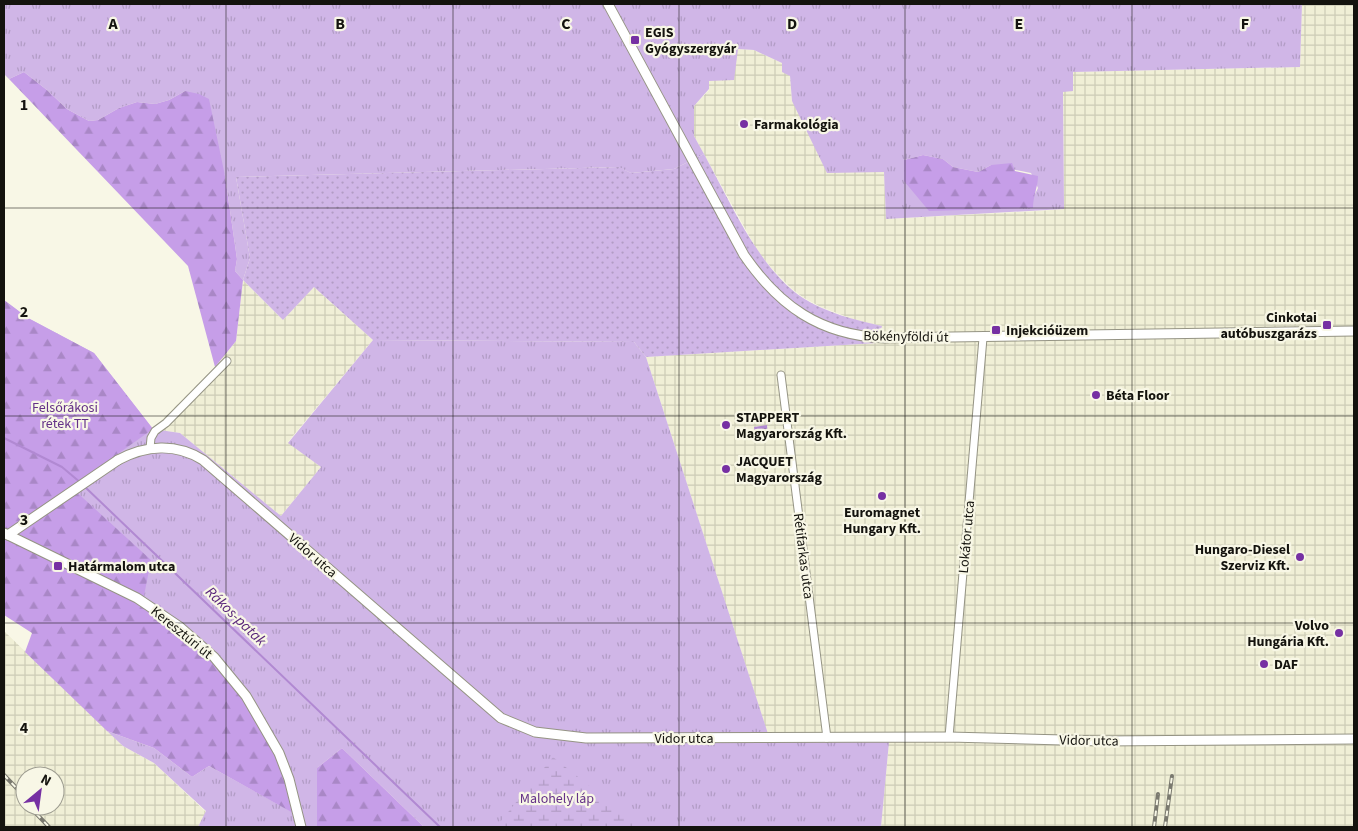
<svg xmlns="http://www.w3.org/2000/svg" width="1358" height="831" font-family="'Source Sans 3',sans-serif">
  <defs>
    <pattern id="industrial-grid" width="8" height="8" patternUnits="userSpaceOnUse" patternTransform="scale(1.25)"><rect width="8" height="8" fill="#f0efd6"/><path d="M0 4h8M4 0v8" fill="none" stroke="#cdccb6"/></pattern>
    <pattern id="grass-tufts" width="24" height="20" patternUnits="userSpaceOnUse" patternTransform="scale(1.25)"><rect width="24" height="20" fill="#d0b6e7"/><path d="M3 7l-1-3M5 7V3M7 7l1-3M15 17l-1-3M17 17v-4M19 17l1-3" fill="none" stroke="#b29cc5"/></pattern>
    <pattern id="forest-firs" width="22" height="20" patternUnits="userSpaceOnUse" patternTransform="scale(1.25)"><rect width="22" height="20" fill="#c69ee8"/><path d="M5 1l3.5 6h-7zM16 11l3.5 6h-7z" fill="#a987c6"/></pattern>
    <pattern id="wetland-marsh" width="20" height="14" patternUnits="userSpaceOnUse" patternTransform="scale(1.25)"><rect width="20" height="14" fill="#d0b6e7"/><path d="M1 5h8M5 5V1M11 12h8M15 12V8" fill="none" stroke="#b29cc5"/></pattern>
    <pattern id="garden-dots" width="8" height="8" patternUnits="userSpaceOnUse" patternTransform="scale(1.25)"><rect width="8" height="8" fill="#d0b6e7"/><path d="M2 2h.1M6 6h.1" fill="none" stroke="#b29cc5" stroke-width="1.8" stroke-linecap="round"/></pattern>
    <pattern id="water-waves" width="16" height="10" patternUnits="userSpaceOnUse" patternTransform="scale(1.25)"><rect width="16" height="10" fill="#b189d2"/><path d="M0 5q4-4 8 0t8 0" fill="none" stroke="#8f6fa9"/></pattern>
  </defs>
  <rect width="100%" height="100%" fill="#f8f7e6"/>
  <g fill="url(#industrial-grid)" fill-rule="evenodd">
    <path d="M 1302,4 L 1354,4 L 1354,827 L 881,827 L 889,742 L 770,741 L 646,357 L 877,343 L 882,326 L 858,321 L 821,307 L 804,298 L 792,289 L 775,272 L 758,252 L 694,136 L 694,106 L 709,90 L 709,81 L 738,49 L 754,50 L 782,63 L 790,76 L 792,101 L 884,172 L 886,219 L 1039,211 L 1064,209 L 1063,91 L 1073,72 L 1300,67 Z"/>
    <path d="M 243,280 L 283,320 L 314,287 L 373,340 L 288,442 L 321,467 L 281,516 L 180,433 L 153,429 L 215,367 L 236,341 Z"/>
    <path d="M 4,631 L 123,746 L 154,763 L 206,812 L 198,827 L 4,827 ZM 25,776 L 55,776 L 55,806 L 25,806 Z"/>
  </g>
  <g fill="url(#grass-tufts)" fill-rule="evenodd">
    <path d="M 4,4 L 1302,4 L 1300,67 L 1073,72 L 1073,91 L 1063,92 L 1064,209 L 886,219 L 884,172 L 827,173 L 792,101 L 790,76 L 782,72 L 782,63 L 754,50 L 738,49 L 734,80 L 709,81 L 709,89 L 694,106 L 694,136 L 704,154 L 674,169 L 631,173 L 618,167 L 236,177 L 250,258 L 243,280 L 235,271 L 237,259 L 225,176 L 185,91 L 169,100 L 155,104 L 137,102 L 119,108 L 98,120 L 89,121 L 67,109 L 47,90 L 24,72 L 9,79 L 4,74 ZM 923,155 L 943,159 L 953,167 L 978,172 L 991,165 L 1031,173 L 1038,188 L 1033,198 L 1033,208 L 904,160 Z"/>
    <path d="M 4,300 L 28,318 L 94,353 L 153,429 L 180,433 L 281,516 L 321,467 L 288,443 L 373,340 L 634,342 L 646,357 L 770,740 L 889,742 L 881,827 L 424,827 L 342,748 L 317,768 L 317,827 L 198,827 L 206,811 L 154,763 L 123,746 L 107,731 L 154,748 L 192,777 L 209,766 L 292,812 L 244,696 L 193,641 L 142,601 L 71,487 Z"/>
  </g>
  <g fill="url(#forest-firs)">
    <path d="M 24,72 L 47,90 L 67,109 L 89,121 L 98,120 L 119,108 L 137,102 L 155,104 L 169,100 L 185,91 L 199,94 L 209,99 L 225,176 L 237,259 L 235,271 L 243,280 L 236,341 L 215,367 L 188,266 L 9,79 Z"/>
    <path d="M 923,155 L 943,159 L 953,167 L 978,172 L 991,165 L 1012,163 L 1015,171 L 1038,176 C 1038,187 1033,196 1033,208 L 929,211 L 904,181 L 904,160 Z"/>
    <path d="M 4,300 L 28,318 L 94,353 L 153,429 L 71,487 L 151,560 L 143,601 L 193,641 L 244,696 L 280,761 L 293,813 L 209,766 L 192,777 L 154,748 L 107,731 L 25,652 L 32,633 L 4,615 L 4,540 L 6,538 L 4,537 Z"/>
    <path d="M 342,748 L 424,827 L 317,827 L 317,768 Z"/>
  </g>
  <path fill="url(#wetland-marsh)" d="M 553,757 L 641,827 L 496,827 Z"/>
  <path fill="url(#garden-dots)" d="M 704,154 C 730,201 758,268 803,298 C 826,313 856,320 882,326 L 877,343 L 646,357 L 634,342 L 373,340 L 314,287 L 283,320 L 243,280 L 250,258 L 236,177 L 619,167 L 631,173 L 674,169 Z"/>
  <path fill="url(#water-waves)" d="M 767,425 L 768,438 L 756,439 L 754,427 Z"/>
  <g fill="none" stroke-linecap="round" stroke-linejoin="round">
    <g stroke="#b189d2" stroke-width="2">
      <path d="M 4,438 L 62,467 L 81,483"/>
      <path d="M 84,486 L 440,827"/>
    </g>
    <defs>
      <g id="minor">
        <path d="M 781,375 L 827,738"/>
        <path d="M 150,448 L 151,438 L 155,431 L 166,423 L 227,361"/>
        <path d="M 949,737 L 983,338"/>
      </g>
      <g id="tertiary">
        <path d="M 608,4 L 744,255 C 779,306 820,335 884,338 L 1354,331"/>
        <path d="M 118,460 C 146,445 176,443 203,460 L 501,718 L 535,732 L 586,738 L 949,737 L 1101,741 L 1354,739"/>
      </g>
      <g id="secondary">
        <path d="M 4,533 L 137,598 L 180,627 L 214,657 L 246,696 L 279,753 L 289,779 L 301,827"/>
        <path d="M 8,535 L 118,460"/>
      </g>
    </defs>
    <use href="#minor" stroke="#959484" stroke-width="9"/>
    <use href="#tertiary" stroke="#959484" stroke-width="11"/>
    <use href="#secondary" stroke="#959484" stroke-width="11"/>
    <use href="#minor" stroke="#fff" stroke-width="7"/>
    <use href="#tertiary" stroke="#fff" stroke-width="9"/>
    <use href="#secondary" stroke="#fff" stroke-width="9"/>
    <defs>
      <g id="rail">
        <path d="M 4,775 L 25,797"/>
        <path d="M 29,806 L 49,827"/>
        <path d="M 1154,827 L 1158,794"/>
        <path d="M 1165,827 L 1172,776"/>
      </g>
    </defs>
    <use href="#rail" stroke="#7a796f" stroke-width="4"/>
    <use href="#rail" stroke="#f8f7e6" stroke-width="2" stroke-dasharray="5.5" stroke-linecap="butt"/>
  </g>
  <path fill="none" stroke="#14130e" stroke-width="1" stroke-opacity="0.55" d="M 226,4 L 226,827M 453,4 L 453,827M 679,4 L 679,827M 905,4 L 905,827M 1132,4 L 1132,827M 4,208 L 1354,208M 4,416 L 1354,416M 4,623 L 1354,623"/>
  <g fill="#7630a3" stroke="#f8f7e6" stroke-width="2">
    <rect x="630" y="35" width="10" height="10" rx="2.5"/>
    <circle cx="744" cy="124" r="5"/>
    <rect x="1322" y="320" width="10" height="10" rx="2.5"/>
    <rect x="991" y="325" width="10" height="10" rx="2.5"/>
    <circle cx="1096" cy="395" r="5"/>
    <circle cx="726" cy="425" r="5"/>
    <circle cx="726" cy="469" r="5"/>
    <circle cx="882" cy="496" r="5"/>
    <circle cx="1300" cy="557" r="5"/>
    <rect x="53" y="561" width="10" height="10" rx="2.5"/>
    <circle cx="1339" cy="633" r="5"/>
    <circle cx="1264" cy="664" r="5"/>
  </g>
  <g text-anchor="middle" stroke-width="4.5" stroke-linejoin="round" paint-order="stroke">
    <g font-size="14" font-weight="bold" fill="#14130e" stroke="#f8f7e6" text-anchor="start">
      <text x="645" y="37">EGIS<tspan x="645" dy="16">Gyógyszergyár</tspan></text>
      <text x="754" y="129">Farmakológia</text>
      <text x="1317" y="322" text-anchor="end">Cinkotai<tspan x="1317" dy="16">autóbuszgarázs</tspan></text>
      <text x="1006" y="335">Injekcióüzem</text>
      <text x="1106" y="400">Béta Floor</text>
      <text x="736" y="422">STAPPERT<tspan x="736" dy="16">Magyarország Kft.</tspan></text>
      <text x="736" y="466">JACQUET<tspan x="736" dy="16">Magyarország</tspan></text>
      <text x="882" y="517" text-anchor="middle">Euromagnet<tspan x="882" dy="16">Hungary Kft.</tspan></text>
      <text x="1290" y="554" text-anchor="end">Hungaro-Diesel<tspan x="1290" dy="16">Szerviz Kft.</tspan></text>
      <text x="68" y="571">Határmalom utca</text>
      <text x="1329" y="630" text-anchor="end">Volvo<tspan x="1329" dy="16">Hungária Kft.</tspan></text>
      <text x="1274" y="669">DAF</text>
    </g>
    <g font-size="14" fill="#14130e" stroke="#f8f7e6">
      <text transform="translate(906 336) rotate(1)" y="5">Bökényföldi út</text>
      <text transform="translate(966 537) rotate(-85)" y="5">Lokátor utca</text>
      <text transform="translate(313 555) rotate(41)" y="5">Vidor utca</text>
      <text transform="translate(804 556) rotate(83)" y="5">Rétifarkas utca</text>
      <text transform="translate(182 632) rotate(39)" y="5">Keresztúri út</text>
      <text x="684" y="743">Vidor utca</text>
      <text transform="translate(1089 740) rotate(1)" y="5">Vidor utca</text>
    </g>
    <g font-size="14" fill="#643187" stroke="#f8f7e6">
      <text x="65" y="412">Felsőrákosi<tspan x="65" dy="16">rétek TT</tspan></text>
      <text x="557" y="803">Malohely láp</text>
    </g>
    <g font-size="15" font-style="italic" fill="#58247a" stroke="#f8f7e6">
      <text transform="translate(236 616) rotate(44)" y="5">Rákos-patak</text>
    </g>
  </g>
  <g font-size="16" text-anchor="middle" font-weight="bold" fill="#14130e" stroke="#f8f7e6" stroke-width="4.5" stroke-linejoin="round" paint-order="stroke">
    <text x="113" y="29">A</text>
    <text x="340" y="29">B</text>
    <text x="566" y="29">C</text>
    <text x="792" y="29">D</text>
    <text x="1019" y="29">E</text>
    <text x="1245" y="29">F</text>
    <text x="24" y="110">1</text>
    <text x="24" y="317">2</text>
    <text x="24" y="525">3</text>
    <text x="24" y="733">4</text>
  </g>
  <rect width="1358" height="831" fill="none" stroke="#14130e" stroke-width="10"/>
  <g transform="translate(40 791) rotate(29)"><circle r="24" fill="#f8f7e6" stroke="#9d9c90"/>
  <path d="M0-4L9 19L0 12L-9 19Z" fill="#7630a3"/>
  <text y="-8" font-size="14" font-weight="bold" text-anchor="middle" fill="#14130e">N</text>
  </g>
</svg>
